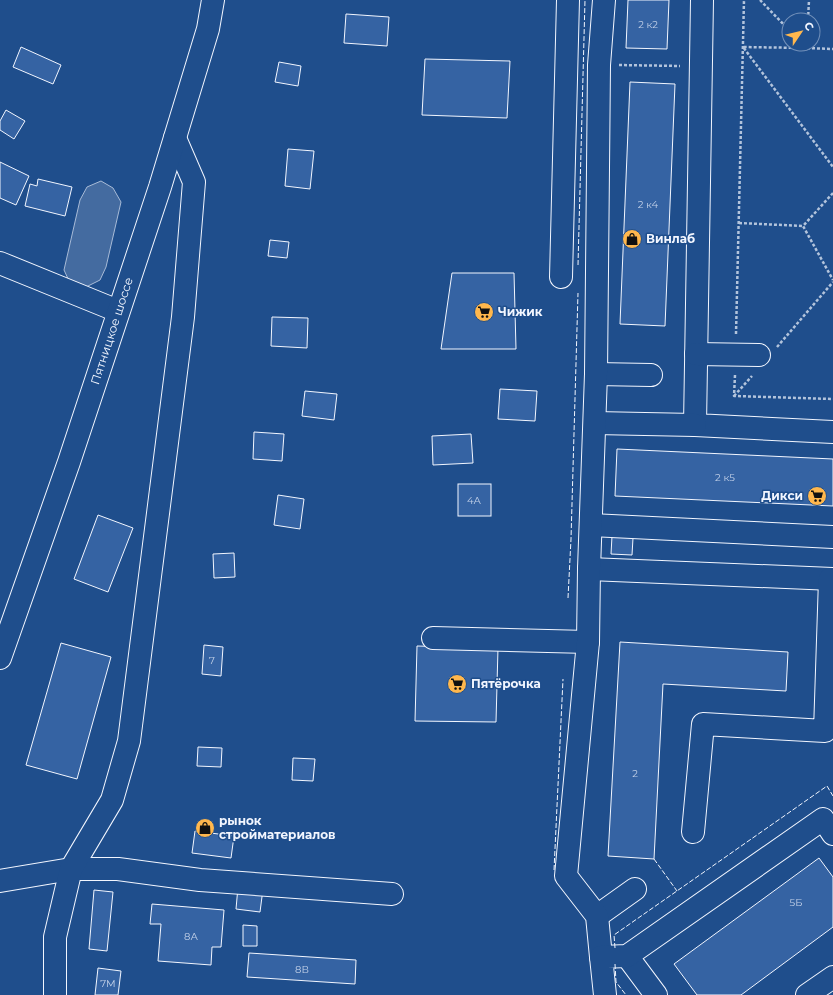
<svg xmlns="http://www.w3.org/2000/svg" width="833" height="995" font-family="Montserrat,sans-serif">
  <rect width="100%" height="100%" fill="#1f4e8c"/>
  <path fill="#446ba0" stroke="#a8bbd7" d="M 101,181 L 113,188 L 121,202 L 106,267 L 100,280 L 86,287 L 70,283 L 64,270 L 80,200 L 87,187 Z"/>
  <g fill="#3563a3" stroke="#f2f6ff">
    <path d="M 628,0 L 669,0 L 667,49 L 626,48 Z"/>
    <path d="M 346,14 L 389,17 L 387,46 L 344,43 Z"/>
    <path d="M 21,47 L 61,65 L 53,84 L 13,67 Z"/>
    <path d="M 425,59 L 510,61 L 507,118 L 422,115 Z"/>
    <path d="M 279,62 L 301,66 L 298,86 L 275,82 Z"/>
    <path d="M 630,82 L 675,84 L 665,326 L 620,324 Z"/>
    <path d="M 6,110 L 25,121 L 14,139 L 0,130 L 0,121 Z"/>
    <path d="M 288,149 L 314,151 L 310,189 L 285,186 Z"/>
    <path d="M 0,162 L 29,176 L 16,205 L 0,198 Z"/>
    <path d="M 38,179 L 72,187 L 65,216 L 25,206 L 30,184 L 37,186 Z"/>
    <path d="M 270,240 L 289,242 L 287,258 L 268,256 Z"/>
    <path d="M 452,273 L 514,273 L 516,349 L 441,349 Z"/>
    <path d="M 272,317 L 308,318 L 307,348 L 271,346 Z"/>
    <path d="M 500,389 L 537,391 L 535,421 L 498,419 Z"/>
    <path d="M 305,391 L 337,394 L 334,420 L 302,416 Z"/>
    <path d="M 254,432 L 284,434 L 282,461 L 253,459 Z"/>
    <path d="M 471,434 L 473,463 L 433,465 L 432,436 Z"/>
    <path d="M 617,449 L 833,459 L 833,506 L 615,496 Z"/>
    <rect x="458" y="484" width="33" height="32"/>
    <path d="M 278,495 L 304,499 L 300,529 L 274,525 Z"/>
    <path d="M 98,515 L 133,528 L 108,592 L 74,579 Z"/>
    <path d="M 612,536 L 633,538 L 632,555 L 611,554 Z"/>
    <path d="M 234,553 L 235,577 L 214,578 L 213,554 Z"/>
    <path d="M 620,642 L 788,652 L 786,691 L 663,684 L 654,859 L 608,856 Z"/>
    <path d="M 61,643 L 111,657 L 77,779 L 26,765 Z"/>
    <path d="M 204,645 L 223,647 L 221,676 L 202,674 Z"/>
    <path d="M 417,646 L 498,648 L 496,722 L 415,721 Z"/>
    <path d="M 198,747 L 222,748 L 221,767 L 197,766 Z"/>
    <path d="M 293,758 L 315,759 L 313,781 L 292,780 Z"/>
    <path d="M 195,831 L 234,836 L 231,858 L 192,853 Z"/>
    <path d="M 819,858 L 833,877 L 833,927 L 741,995 L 697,995 L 674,964 Z"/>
    <path d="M 238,887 L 263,889 L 260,912 L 236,909 Z"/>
    <path d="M 94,890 L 113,892 L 107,951 L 89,949 Z"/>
    <path d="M 152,904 L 224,910 L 221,947 L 212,947 L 211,965 L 158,961 L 161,924 L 150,924 Z"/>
    <path d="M 243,925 L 257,926 L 257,946 L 243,946 Z"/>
    <path d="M 249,953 L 356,960 L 355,984 L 247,977 Z"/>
    <path d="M 98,968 L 121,971 L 118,995 L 95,995 Z"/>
  </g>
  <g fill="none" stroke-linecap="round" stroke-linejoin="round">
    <defs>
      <g id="minor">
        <path d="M 702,0 L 695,425 L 833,432"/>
        <path d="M 0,263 L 118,311"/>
        <path d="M 561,277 L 568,0"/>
        <path d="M 696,354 L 759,355"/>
        <path d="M 596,374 L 651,375"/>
        <path d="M 595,423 L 695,425"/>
        <path d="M 591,525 L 833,537"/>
        <path d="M 589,569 L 833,579"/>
        <path d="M 433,638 L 588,642"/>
        <path d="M 693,832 L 703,724 L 825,731 L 830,579"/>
        <path d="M 0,881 L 71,869 L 118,869 L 200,880 L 392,894"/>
        <path d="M 597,916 L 635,889"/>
        <path d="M 627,956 L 656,995"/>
        <path d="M 601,957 L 597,916 L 566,876 L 588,642 L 589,569 L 596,374 L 599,65 L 604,0"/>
        <path d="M 55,995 L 55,937 L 71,869 L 112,800 L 129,741 L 183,317 L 194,182 L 175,138"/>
        <path d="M 605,995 L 601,957 L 627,956 L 823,819 L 833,834"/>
        <path d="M 807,995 L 833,977"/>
      </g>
      <path id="major" d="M 0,658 L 69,462 L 160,187 L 208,29 L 213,0"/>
    </defs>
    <use href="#minor" stroke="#f2f6ff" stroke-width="24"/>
    <use href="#major" stroke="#f2f6ff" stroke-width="24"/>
    <g stroke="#b3c4dc" stroke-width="2.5" stroke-dasharray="3 2" stroke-linecap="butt">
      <path d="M 760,0 L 789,30"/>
      <path d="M 808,20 L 809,0"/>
      <path d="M 802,44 L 806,48 L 743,47 L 833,167"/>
      <path d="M 806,44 L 806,48 L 833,49"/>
      <path d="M 619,65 L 680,66"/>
      <path d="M 833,193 L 803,226 L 833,280"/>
      <path d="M 739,223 L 803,226"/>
      <path d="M 736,334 L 744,0"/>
      <path d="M 777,347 L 833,282"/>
      <path d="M 735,375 L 734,396 L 833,399"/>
      <path d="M 734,396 L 752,376"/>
    </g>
    <use href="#minor" stroke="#1f4e8c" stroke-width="22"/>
    <use href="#major" stroke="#1f4e8c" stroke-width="22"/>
    <g stroke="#f2f6ff" stroke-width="1" stroke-dasharray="5 2" stroke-linecap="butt">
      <path d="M 578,265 L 585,0"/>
      <path d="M 568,598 L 571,539 L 578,293"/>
      <path d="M 654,859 L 677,891"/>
      <path d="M 554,870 L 563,679"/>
      <path d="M 615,948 L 614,935 L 827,786 L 833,796"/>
      <path d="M 615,964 L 616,982 L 626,995"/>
    </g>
  </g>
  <defs>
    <symbol id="shop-disc" viewBox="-11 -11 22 22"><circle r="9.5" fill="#ffb74d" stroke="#1f4e8c"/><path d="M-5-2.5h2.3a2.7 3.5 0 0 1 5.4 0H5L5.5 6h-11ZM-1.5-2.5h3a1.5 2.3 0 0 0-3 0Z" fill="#111"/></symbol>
    <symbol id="supermarket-disc" viewBox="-11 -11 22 22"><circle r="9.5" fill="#ffb74d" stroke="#1f4e8c"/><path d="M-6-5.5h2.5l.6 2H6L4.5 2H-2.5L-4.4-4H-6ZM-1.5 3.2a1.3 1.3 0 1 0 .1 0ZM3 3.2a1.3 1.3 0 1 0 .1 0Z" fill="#111"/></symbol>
  </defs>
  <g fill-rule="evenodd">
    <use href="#shop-disc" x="621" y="228" width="22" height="22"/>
    <use href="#supermarket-disc" x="473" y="301" width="22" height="22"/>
    <use href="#supermarket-disc" x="806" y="485" width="22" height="22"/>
    <use href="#supermarket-disc" x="446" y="673" width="22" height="22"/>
    <use href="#shop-disc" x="194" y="817" width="22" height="22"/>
  </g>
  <g text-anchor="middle" stroke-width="3" stroke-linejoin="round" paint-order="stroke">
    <g font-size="10" fill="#c3d1e8">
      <text x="648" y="28">2 к2</text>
      <text x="648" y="208">2 к4</text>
      <text x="725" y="481">2 к5</text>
      <text x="474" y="504">4А</text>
      <text x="212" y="664">7</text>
      <text x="635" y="777">2</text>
      <text x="796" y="906">5Б</text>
      <text x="191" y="940">8А</text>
      <text x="302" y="973">8В</text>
      <text x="108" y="987">7М</text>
    </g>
    <g font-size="12" font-weight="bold" fill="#f2f6ff" stroke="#1f4e8c" text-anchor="start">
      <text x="646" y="243">Винлаб</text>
      <text x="498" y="316">Чижик</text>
      <text x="803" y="500" text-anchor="end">Дикси</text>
      <text x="471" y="688">Пятёрочка</text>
      <text x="219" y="825">рынок<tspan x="219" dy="14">стройматериалов</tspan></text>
    </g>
    <g font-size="12" fill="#f2f6ff" stroke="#1f4e8c">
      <text transform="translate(112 331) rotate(-72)" y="4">Пятницкое шоссе</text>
    </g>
  </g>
  <g transform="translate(801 32) rotate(55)"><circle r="19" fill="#1f4e8c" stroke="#7391ba"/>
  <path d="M0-3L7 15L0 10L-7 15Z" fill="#ffb74d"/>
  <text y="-6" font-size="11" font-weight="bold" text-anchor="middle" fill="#f2f6ff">С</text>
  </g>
</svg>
